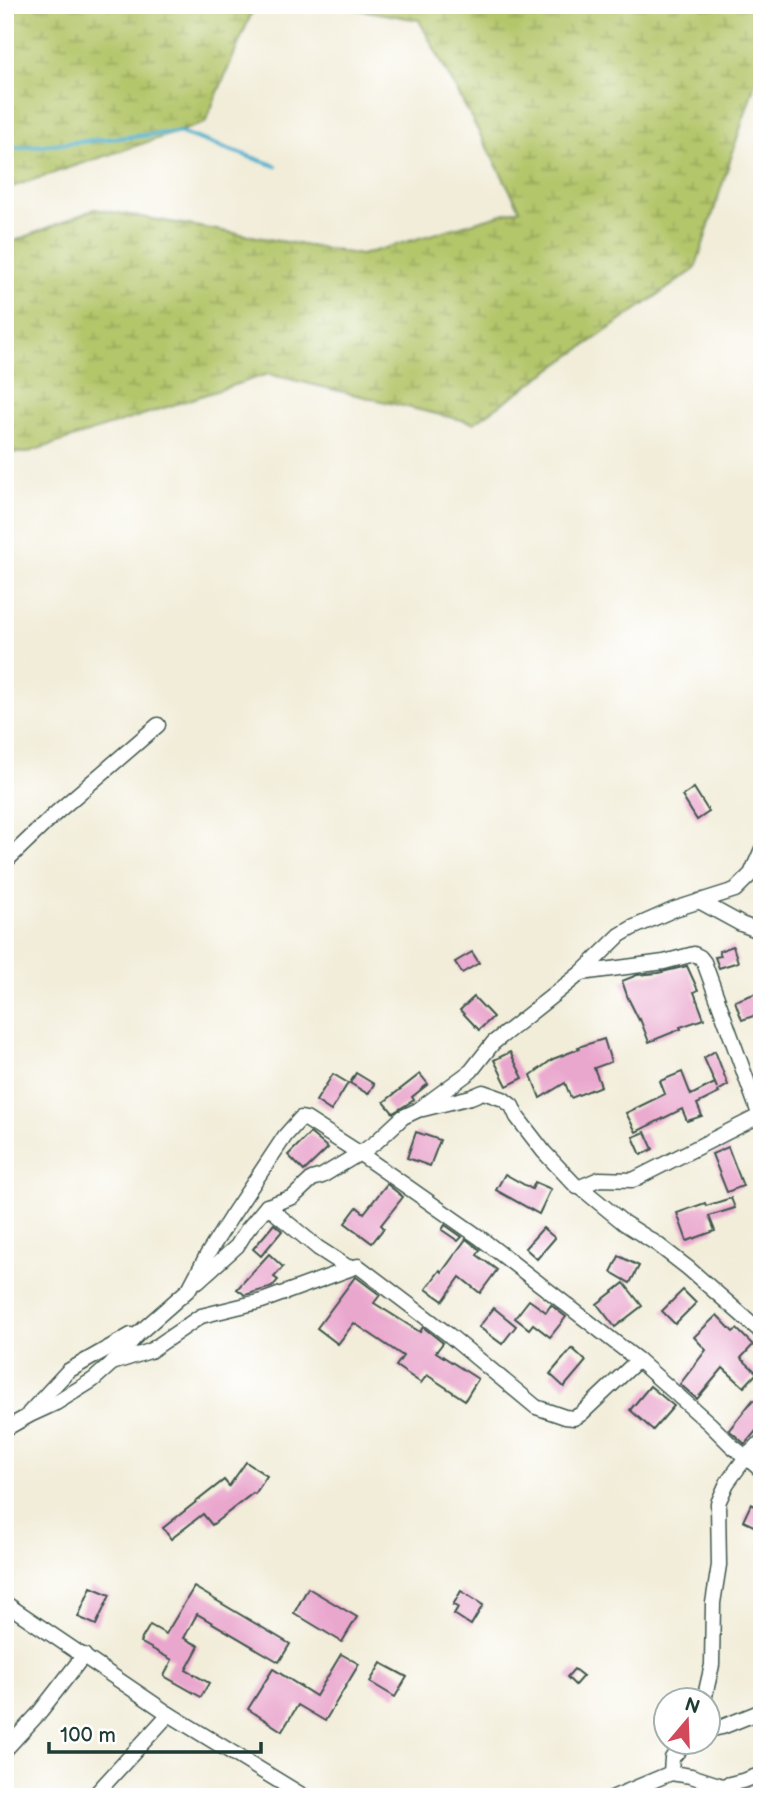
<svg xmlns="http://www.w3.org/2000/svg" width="767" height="1802" font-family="'Balsamiq Sans',sans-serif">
  <defs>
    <pattern id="wetland-marsh" width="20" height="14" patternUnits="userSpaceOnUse" patternTransform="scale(1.75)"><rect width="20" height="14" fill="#b4c66a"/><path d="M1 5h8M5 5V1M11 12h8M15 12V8" fill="none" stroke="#92a258"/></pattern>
  </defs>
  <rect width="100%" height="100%" fill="#fff"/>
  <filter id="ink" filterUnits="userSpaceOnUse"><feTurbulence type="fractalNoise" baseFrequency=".0143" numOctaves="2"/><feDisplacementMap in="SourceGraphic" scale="14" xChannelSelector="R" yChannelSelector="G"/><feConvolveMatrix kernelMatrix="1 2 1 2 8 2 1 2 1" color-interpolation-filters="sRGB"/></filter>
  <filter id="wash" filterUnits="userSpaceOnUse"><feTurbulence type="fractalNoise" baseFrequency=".00686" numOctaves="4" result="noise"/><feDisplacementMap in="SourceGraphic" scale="28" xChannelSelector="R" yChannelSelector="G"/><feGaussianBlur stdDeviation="1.57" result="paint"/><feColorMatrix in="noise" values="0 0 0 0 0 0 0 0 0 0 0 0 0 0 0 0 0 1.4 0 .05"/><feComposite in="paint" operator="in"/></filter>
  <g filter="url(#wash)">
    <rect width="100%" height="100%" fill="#f2edd9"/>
    <g fill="url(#wetland-marsh)" stroke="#6a824f" stroke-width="2">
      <path d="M 5,5 L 255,5 L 205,123 L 5,189 Z"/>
      <path d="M 332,5 L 758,5 L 762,10 L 762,61 L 695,269 L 474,423 L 268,374 L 26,453 L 5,452 L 5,245 L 95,209 L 361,255 L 520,209 L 419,20 Z"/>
    </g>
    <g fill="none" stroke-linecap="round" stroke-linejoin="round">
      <path stroke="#4fb0ce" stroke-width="4.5" d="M 5,149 L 179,132 L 276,166"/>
    </g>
    <g id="blocks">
      <g fill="#eaa7ce">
        <path d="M 694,788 L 709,812 L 697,820 L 682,796 Z"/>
        <path d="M 733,946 L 738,962 L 719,968 L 715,957 L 721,956 L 719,951 Z"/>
        <path d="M 472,952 L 479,963 L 462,973 L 455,962 Z"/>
        <path d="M 687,966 L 698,990 L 694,992 L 704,1019 L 680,1027 L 681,1029 L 649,1042 L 640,1019 L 639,1020 L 628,998 L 622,981 L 637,975 L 658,973 Z"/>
        <path d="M 762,991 L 762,1013 L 742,1020 L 735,1001 Z"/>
        <path d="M 474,997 L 493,1017 L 479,1030 L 460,1010 Z"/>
        <path d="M 604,1039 L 611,1062 L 594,1068 L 601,1086 L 571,1098 L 565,1083 L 540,1098 L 531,1075 L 553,1059 L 579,1049 L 578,1047 Z"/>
        <path d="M 715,1051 L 728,1085 L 718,1091 L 719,1093 L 697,1104 L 702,1116 L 687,1121 L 682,1109 L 636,1132 L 626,1113 L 665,1094 L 660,1081 L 682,1072 L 691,1095 L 715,1083 L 717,1088 L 704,1058 Z"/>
        <path d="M 510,1052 L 523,1078 L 507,1086 L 494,1060 Z"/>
        <path d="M 356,1073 L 374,1084 L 368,1094 L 350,1083 Z"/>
        <path d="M 333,1074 L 348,1083 L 331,1111 L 316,1101 Z"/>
        <path d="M 420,1074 L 428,1084 L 412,1097 L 414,1100 L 393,1113 L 384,1102 Z"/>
        <path d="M 416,1132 L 440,1140 L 430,1166 L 407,1158 Z"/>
        <path d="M 645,1132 L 653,1149 L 641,1155 L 633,1137 Z"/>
        <path d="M 310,1133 L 328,1148 L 304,1171 L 288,1155 Z"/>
        <path d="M 728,1147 L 743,1186 L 727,1192 L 712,1154 Z"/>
        <path d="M 505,1174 L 532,1189 L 535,1182 L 551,1189 L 539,1214 L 496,1190 Z"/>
        <path d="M 387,1184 L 403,1197 L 381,1225 L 384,1228 L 372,1243 L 345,1223 L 357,1207 L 364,1213 Z"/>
        <path d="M 731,1198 L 735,1208 L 709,1216 L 715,1231 L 687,1241 L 677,1213 L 705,1203 L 706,1206 Z"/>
        <path d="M 274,1224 L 282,1231 L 261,1256 L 253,1249 Z"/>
        <path d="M 445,1225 L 462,1237 L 458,1241 L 442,1230 Z"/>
        <path d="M 543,1228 L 555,1238 L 537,1259 L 525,1248 Z"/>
        <path d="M 466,1239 L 480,1250 L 477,1255 L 497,1270 L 480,1293 L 460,1277 L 443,1301 L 426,1289 L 440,1270 L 442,1272 Z"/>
        <path d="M 269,1254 L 283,1267 L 274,1277 L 278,1280 L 272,1287 L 245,1295 L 237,1289 Z"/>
        <path d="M 619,1256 L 639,1266 L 630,1283 L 611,1272 Z"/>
        <path d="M 355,1277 L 356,1277 L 380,1295 L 374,1303 L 420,1332 L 423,1327 L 443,1343 L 436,1352 L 478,1379 L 465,1400 L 427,1375 L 421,1383 L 396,1366 L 403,1356 L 354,1323 L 338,1344 L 317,1328 Z"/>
        <path d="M 624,1283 L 642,1306 L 615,1327 L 597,1304 Z"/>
        <path d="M 683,1290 L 696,1303 L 675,1324 L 662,1311 Z"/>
        <path d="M 529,1300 L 546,1312 L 551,1305 L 566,1317 L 550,1337 L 533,1324 L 529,1329 L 515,1318 Z"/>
        <path d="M 494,1308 L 516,1326 L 502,1344 L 479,1327 Z"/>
        <path d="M 717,1315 L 733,1332 L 737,1329 L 753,1345 L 741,1358 L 757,1373 L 744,1387 L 723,1368 L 697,1399 L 680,1384 L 706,1350 L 694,1337 Z"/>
        <path d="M 572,1348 L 586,1361 L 564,1387 L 550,1374 Z"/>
        <path d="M 650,1386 L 674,1406 L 653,1430 L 630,1410 Z"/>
        <path d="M 753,1400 L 762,1407 L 762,1424 L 745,1444 L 729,1430 Z"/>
        <path d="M 246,1462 L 267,1476 L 255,1494 L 253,1493 L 212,1525 L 203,1514 L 171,1539 L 163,1528 L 224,1480 L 229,1486 Z"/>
        <path d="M 751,1504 L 762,1509 L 762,1530 L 743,1521 Z"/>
        <path d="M 91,1587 L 110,1595 L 96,1625 L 78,1617 Z"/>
        <path d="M 194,1587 L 290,1644 L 279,1662 L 197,1614 L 184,1638 L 199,1646 L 186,1670 L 209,1683 L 201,1697 L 164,1676 L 172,1660 L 140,1642 L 150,1625 L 166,1634 Z"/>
        <path d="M 308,1588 L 357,1617 L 342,1642 L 294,1613 Z"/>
        <path d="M 461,1591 L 483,1605 L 471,1625 L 454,1614 L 458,1607 L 453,1605 Z"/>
        <path d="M 341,1654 L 359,1664 L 325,1721 L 298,1705 L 282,1731 L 248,1709 L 273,1669 L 316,1696 Z"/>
        <path d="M 381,1663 L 407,1677 L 395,1697 L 370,1682 Z"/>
        <path d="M 574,1669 L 583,1676 L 575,1685 L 567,1677 Z"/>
      </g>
    </g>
  </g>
  <g filter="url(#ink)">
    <use href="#blocks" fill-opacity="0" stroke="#3f574d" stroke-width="2"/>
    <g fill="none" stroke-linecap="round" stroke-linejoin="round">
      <defs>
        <g id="minor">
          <path d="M 5,862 L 56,813 L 158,725"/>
          <path d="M 699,901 L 741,924 L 762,932"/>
          <path d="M 581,973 L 664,962 L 694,954 L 700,957 L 704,962 L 762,1122"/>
          <path d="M 423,1109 L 471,1097 L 483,1092 L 503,1099 L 512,1106 L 517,1117 L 544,1152 L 577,1187 L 580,1187 L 624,1223 L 657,1244 L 688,1268 L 758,1329 L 762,1334"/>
          <path d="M 580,1187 L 599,1179 L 633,1180 L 759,1116"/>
          <path d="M 267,1206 L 318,1248 L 349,1268 L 358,1266 L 449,1335 L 536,1407 L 565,1417 L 574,1418 L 581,1414 L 638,1360"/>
          <path d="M 198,1281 L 237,1246 L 247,1230 L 267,1206 L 293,1197 L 312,1179 L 322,1176 L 365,1150 L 376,1142 L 403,1117 L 418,1110 L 471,1071 L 493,1043 L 581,973 L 620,935 L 632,928 L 675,909 L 735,890 L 751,874 L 762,849"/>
          <path d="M 112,1363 L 150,1351 L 201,1316 L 262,1301 L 355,1267"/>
          <path d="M 29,1413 L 68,1371 L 131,1335"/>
          <path d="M 5,1429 L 30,1415 L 56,1403 L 93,1380 L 111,1364 L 139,1333 L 189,1289 L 207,1255 L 231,1217 L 285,1136 L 301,1118 L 306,1119 L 359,1153 L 479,1237 L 638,1360 L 710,1424 L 732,1446 L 746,1457 L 762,1441"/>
          <path d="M 5,1603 L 169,1714 L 305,1797"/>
          <path d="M 704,1700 L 712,1665 L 713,1603 L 719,1565 L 718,1503 L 727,1483 L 746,1457 L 762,1471"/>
          <path d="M 708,1730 L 722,1727 L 762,1711"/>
          <path d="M 5,1750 L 39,1713 L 84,1655"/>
          <path d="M 671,1773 L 691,1776 L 722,1786 L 746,1780 L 762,1774"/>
          <path d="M 93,1797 L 169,1714"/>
          <path d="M 614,1797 L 671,1773 L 672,1758 L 686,1742"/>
        </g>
      </defs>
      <use href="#minor" stroke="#3f574d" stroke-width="17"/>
      <use href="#minor" stroke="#fff" stroke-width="14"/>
    </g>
  </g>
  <rect width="767" height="1802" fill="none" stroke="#fff" stroke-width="28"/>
  <g transform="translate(687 1721) rotate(19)"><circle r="33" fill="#ffffff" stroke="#a5b1ae" stroke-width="2"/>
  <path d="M0-5L12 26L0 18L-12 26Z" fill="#d1495b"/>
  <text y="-10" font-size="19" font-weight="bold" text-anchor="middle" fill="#1f3d34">N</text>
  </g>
  <path d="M49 1742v10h212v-10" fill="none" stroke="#1f3d34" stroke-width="3.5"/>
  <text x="60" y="1742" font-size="21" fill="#1f3d34" stroke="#ffffff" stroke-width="5" paint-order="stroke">100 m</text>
</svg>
